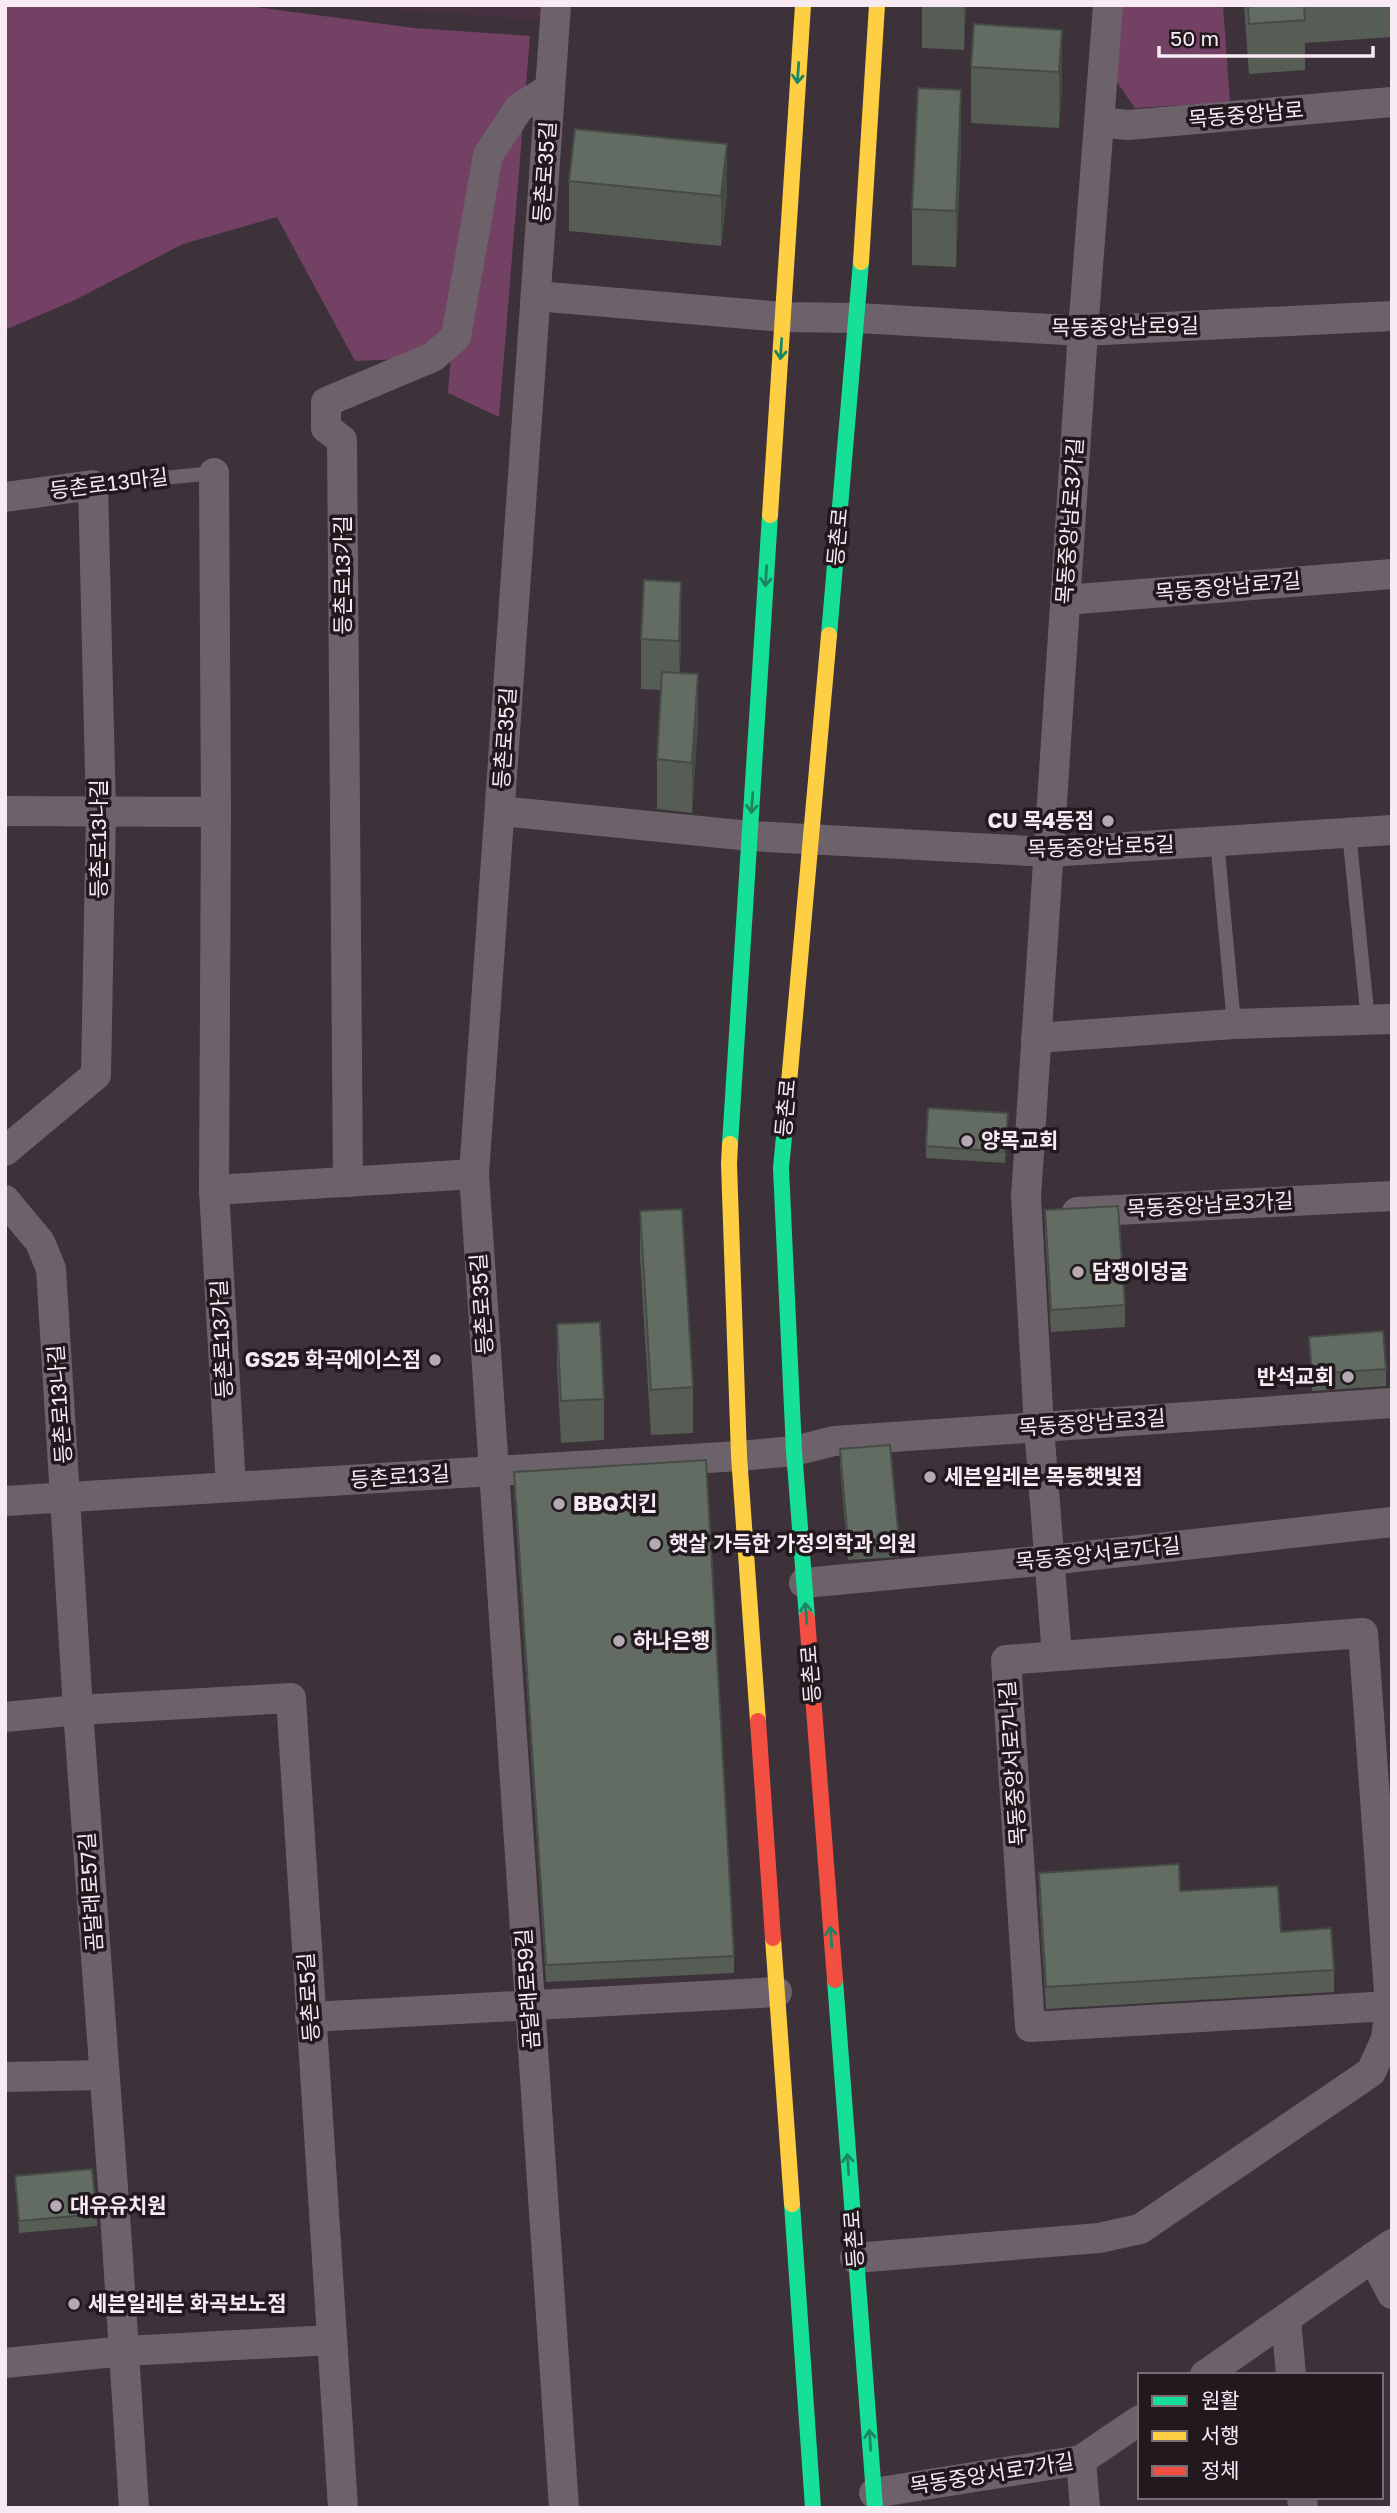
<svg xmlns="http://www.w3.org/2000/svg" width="1397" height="2513" font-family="'Golos Text','Noto Sans KR',sans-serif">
  <rect width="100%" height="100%" fill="#3d323a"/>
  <path fill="#483141" d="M 337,5 L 543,5 L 542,20 Z"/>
  <g fill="#724164">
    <path d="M 5,5 L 240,5 L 414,28 L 530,36 L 499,417 L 448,393 L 451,357 L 355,361 L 277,217 L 183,244 L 75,300 L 5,330 Z"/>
    <path d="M 1121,5 L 1223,5 L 1230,102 L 1135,108 L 1114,78 Z"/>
  </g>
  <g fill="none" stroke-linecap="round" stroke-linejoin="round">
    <g stroke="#6e626a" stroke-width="14">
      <path d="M 93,485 L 214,473"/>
      <path d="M 1349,832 L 1368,1021"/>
      <path d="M 1217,841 L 1234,1024"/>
    </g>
    <g stroke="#6e626a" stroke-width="30">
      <path d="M 556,5 L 474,1174 L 564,2508"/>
      <path d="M 1099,122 L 1128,125 L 1392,102"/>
      <path d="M 536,296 L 783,317 L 858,318 L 1083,331 L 1392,316"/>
      <path d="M 214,473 L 216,812 L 214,1190 L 231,1487"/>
      <path d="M 5,497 L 93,485 L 101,811 L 96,1075 L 5,1151"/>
      <path d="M 1065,600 L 1392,574"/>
      <path d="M 5,811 L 216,812"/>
      <path d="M 500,811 L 750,836 L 1049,852 L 1392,830"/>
      <path d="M 1036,1038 L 1234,1024 L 1392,1019"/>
      <path d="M 348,1182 L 342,440 L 326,428 L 326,402 L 433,357 L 456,337 L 488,155 L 519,108 L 550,88"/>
      <path d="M 214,1190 L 474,1174"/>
      <path d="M 5,1200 L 40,1242 L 51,1269 L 78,1710 L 117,2243 L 134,2508"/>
      <path d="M 1077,1212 L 1392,1196"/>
      <path d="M 5,1501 L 739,1456 L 794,1451 L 834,1441 L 1392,1403"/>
      <path d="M 804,1583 L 1049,1560 L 1392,1522"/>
      <path d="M 1057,1656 L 1039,1427 L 1026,1197 L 1083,331 L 1108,5"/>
      <path d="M 5,1717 L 78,1710 L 291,1698 L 343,2508"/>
      <path d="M 310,2017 L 777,1992"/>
      <path d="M 5,2077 L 104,2075"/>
      <path d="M 1373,2257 L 1392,2294"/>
      <path d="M 855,2258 L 1099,2238 L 1140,2229 L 1371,2072 L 1386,2039 L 1390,2006 L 1363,1633 L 1006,1660 L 1030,2027 L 1390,2006 L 1392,2005"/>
      <path d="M 1286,2319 L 1291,2375"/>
      <path d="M 5,2363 L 125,2351 L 332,2340"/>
      <path d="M 1205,2375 L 1392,2244"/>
      <path d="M 1081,2460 L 1085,2508"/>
      <path d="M 874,2493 L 1081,2460 L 1140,2420"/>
      <path d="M 1302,2497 L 1303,2508"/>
    </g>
    <g stroke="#16e098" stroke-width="16">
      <path d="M 829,635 L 861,262"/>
      <path d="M 787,1105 L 781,1168 L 794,1451 L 807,1618"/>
      <path d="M 730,1144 L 770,515"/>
      <path d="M 835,1980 L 875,2508"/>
      <path d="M 792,2204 L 813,2508"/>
    </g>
    <g stroke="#ffcf43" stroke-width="16">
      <path d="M 861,262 L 877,5"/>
      <path d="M 770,515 L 803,5"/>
      <path d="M 787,1105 L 829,635"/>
      <path d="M 730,1144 L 729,1164 L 739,1456 L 758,1721"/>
      <path d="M 773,1938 L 792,2204"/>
    </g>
    <g stroke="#f24e42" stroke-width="16">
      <path d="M 807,1618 L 835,1980"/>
      <path d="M 758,1721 L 773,1938"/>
    </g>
  </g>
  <g fill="#555d54">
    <path d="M 922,5 L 966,5 L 964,50 L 922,48 Z"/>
    <path d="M 1244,5 L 1392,5 L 1392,37 L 1305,43 L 1305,70 L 1249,74 Z"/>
    <path d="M 1062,30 L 1062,86 L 1059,128 L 971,123 L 971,67 Z"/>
    <path d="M 961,146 L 956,267 L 912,265 L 912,209 Z"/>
    <path d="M 569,181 L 727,194 L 721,246 L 569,231 Z"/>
    <path d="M 681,632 L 680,673 L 698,724 L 692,813 L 657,809 L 657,759 L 661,690 L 641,689 L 641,639 Z"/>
    <path d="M 1008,1124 L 1005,1163 L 926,1158 L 926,1146 Z"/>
    <path d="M 1045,1210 L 1125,1305 L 1125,1327 L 1051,1332 L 1045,1232 Z"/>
    <path d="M 640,1211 L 693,1387 L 693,1433 L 651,1435 L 640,1257 Z"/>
    <path d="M 557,1324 L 604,1399 L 604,1440 L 561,1443 L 557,1365 Z"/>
    <path d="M 1309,1337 L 1386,1369 L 1386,1386 L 1312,1391 Z"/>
    <path d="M 840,1449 L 899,1540 L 899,1557 L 848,1560 L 840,1466 Z"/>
    <path d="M 514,1472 L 734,1956 L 734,1973 L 546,1982 L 514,1489 Z"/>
    <path d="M 1039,1873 L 1180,1891 L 1281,1932 L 1334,1970 L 1334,1992 L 1046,2009 L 1039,1895 Z"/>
    <path d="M 15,2176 L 97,2214 L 97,2226 L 19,2233 Z"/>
  </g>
  <g fill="#454c45">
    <path d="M 964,5 L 966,5 L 964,50 Z"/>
    <path d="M 1062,30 L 1062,86 L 1059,128 L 1059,72 Z"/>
    <path d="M 961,90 L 961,146 L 956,267 L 956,211 Z"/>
    <path d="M 727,144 L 727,194 L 721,246 L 721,196 Z"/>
    <path d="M 681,582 L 681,632 L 679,691 L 679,641 Z"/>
    <path d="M 698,674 L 698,724 L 692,813 L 692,763 Z"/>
  </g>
  <g fill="#636c62" stroke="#454c45" stroke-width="2">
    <path d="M 1248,5 L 1304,5 L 1305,20 L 1249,24 Z"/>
    <path d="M 974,24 L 1062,30 L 1059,72 L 971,67 Z"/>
    <path d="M 918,88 L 961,90 L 956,211 L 912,209 Z"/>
    <path d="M 575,129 L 727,144 L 721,196 L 569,181 Z"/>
    <path d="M 644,580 L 681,582 L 679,641 L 641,639 Z"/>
    <path d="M 662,672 L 698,674 L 692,763 L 657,759 Z"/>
    <path d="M 928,1108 L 1008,1113 L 1005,1152 L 926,1146 Z"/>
    <path d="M 1118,1206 L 1125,1305 L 1051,1310 L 1045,1210 Z"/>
    <path d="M 682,1209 L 693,1387 L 651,1390 L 640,1211 Z"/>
    <path d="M 600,1322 L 604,1399 L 561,1401 L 557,1324 Z"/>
    <path d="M 1383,1331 L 1386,1369 L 1312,1374 L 1309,1337 Z"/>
    <path d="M 890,1445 L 899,1540 L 848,1543 L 840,1449 Z"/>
    <path d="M 706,1460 L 734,1956 L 546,1965 L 514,1472 Z"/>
    <path d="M 1179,1864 L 1180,1891 L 1278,1886 L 1281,1932 L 1331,1928 L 1334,1970 L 1046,1987 L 1039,1873 Z"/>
    <path d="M 92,2169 L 97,2214 L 19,2221 L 15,2176 Z"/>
  </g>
  <defs><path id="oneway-shaft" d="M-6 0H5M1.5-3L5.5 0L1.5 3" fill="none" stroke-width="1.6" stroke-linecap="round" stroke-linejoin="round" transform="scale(1.75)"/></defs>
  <g stroke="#1b8662">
    <use href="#oneway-shaft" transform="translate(798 73) rotate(94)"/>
    <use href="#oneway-shaft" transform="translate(781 349) rotate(94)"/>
    <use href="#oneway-shaft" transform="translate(766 576) rotate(94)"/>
    <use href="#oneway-shaft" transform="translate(752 803) rotate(94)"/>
    <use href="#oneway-shaft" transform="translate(806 1613) rotate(-94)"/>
    <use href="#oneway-shaft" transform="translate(831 1937) rotate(-94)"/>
    <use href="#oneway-shaft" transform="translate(848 2164) rotate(-94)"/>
    <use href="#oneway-shaft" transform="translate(870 2440) rotate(-94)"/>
  </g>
  <g fill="#b6aab2" stroke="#22191f" stroke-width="2.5">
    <circle cx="1108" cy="821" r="7"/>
    <circle cx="967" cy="1141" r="7"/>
    <circle cx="1078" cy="1272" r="7"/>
    <circle cx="435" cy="1360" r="7"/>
    <circle cx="1348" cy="1377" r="7"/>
    <circle cx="930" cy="1477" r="7"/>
    <circle cx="559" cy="1504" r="7"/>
    <circle cx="655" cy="1544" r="7"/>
    <circle cx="619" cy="1641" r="7"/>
    <circle cx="56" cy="2206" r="7"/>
    <circle cx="74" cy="2304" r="7"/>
  </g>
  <g text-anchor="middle" stroke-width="7" stroke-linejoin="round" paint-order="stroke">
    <g font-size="21" fill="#f7eaf2" stroke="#22191f">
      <text transform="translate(1246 115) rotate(-5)" y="7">목동중앙남로</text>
      <text transform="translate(545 172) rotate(-86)" y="7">등촌로35길</text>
      <text transform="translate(1125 327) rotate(-1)" y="7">목동중앙남로9길</text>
      <text transform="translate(109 484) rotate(-7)" y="7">등촌로13마길</text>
      <text transform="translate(1070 521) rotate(-86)" y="7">목동중앙남로3가길</text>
      <text transform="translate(838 537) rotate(-85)" y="7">등촌로</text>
      <text transform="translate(343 575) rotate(-90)" y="7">등촌로13가길</text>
      <text transform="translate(1228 587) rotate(-5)" y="7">목동중앙남로7길</text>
      <text transform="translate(505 738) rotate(-86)" y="7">등촌로35길</text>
      <text transform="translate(99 839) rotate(-90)" y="7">등촌로13나길</text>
      <text transform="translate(1101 847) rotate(-2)" y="7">목동중앙남로5길</text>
      <text transform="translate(786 1108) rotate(-85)" y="7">등촌로</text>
      <text transform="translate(1210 1205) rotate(-3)" y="7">목동중앙남로3가길</text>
      <text transform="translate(482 1304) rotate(-94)" y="7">등촌로35길</text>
      <text transform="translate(222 1339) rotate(-93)" y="7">등촌로13가길</text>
      <text transform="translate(60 1404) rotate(-94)" y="7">등촌로13나길</text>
      <text transform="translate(1092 1423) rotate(-4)" y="7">목동중앙남로3길</text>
      <text transform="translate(400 1477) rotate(-4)" y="7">등촌로13길</text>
      <text transform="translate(1098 1554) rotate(-6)" y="7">목동중앙서로7다길</text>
      <text transform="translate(811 1674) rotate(-94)" y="7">등촌로</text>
      <text transform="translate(1013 1763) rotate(-94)" y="7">목동중앙서로7나길</text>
      <text transform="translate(91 1892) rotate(-94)" y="7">곰달래로57길</text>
      <text transform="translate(528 1989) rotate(-94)" y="7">곰달래로59길</text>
      <text transform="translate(309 1997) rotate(-94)" y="7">등촌로5길</text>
      <text transform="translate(854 2239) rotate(-94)" y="7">등촌로</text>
      <text transform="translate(992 2474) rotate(-9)" y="7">목동중앙서로7가길</text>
    </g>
    <g font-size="21" font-weight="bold" fill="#f7eaf2" stroke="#22191f" text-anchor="start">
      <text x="1094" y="828" text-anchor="end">CU 목4동점</text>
      <text x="981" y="1148">양목교회</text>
      <text x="1092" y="1279">담쟁이덩굴</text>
      <text x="421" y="1367" text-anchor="end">GS25 화곡에이스점</text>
      <text x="1334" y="1384" text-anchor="end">반석교회</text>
      <text x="944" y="1484">세븐일레븐 목동햇빛점</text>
      <text x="573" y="1511">BBQ치킨</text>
      <text x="669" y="1551">햇살 가득한 가정의학과 의원</text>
      <text x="633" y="1648">하나은행</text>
      <text x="70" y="2213">대유유치원</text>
      <text x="88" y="2311">세븐일레븐 화곡보노점</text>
    </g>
  </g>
  <rect width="1397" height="2513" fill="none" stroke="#f7eaf2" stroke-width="14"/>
  <rect x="1138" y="2373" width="245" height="126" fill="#22191f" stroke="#776d73" stroke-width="2"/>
  <rect x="1152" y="2396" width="35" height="10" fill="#16e098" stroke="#776d73" stroke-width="2"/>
  <text x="1201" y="2408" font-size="21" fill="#f7eaf2">원활</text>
  <rect x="1152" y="2431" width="35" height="10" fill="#ffcf43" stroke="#776d73" stroke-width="2"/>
  <text x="1201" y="2443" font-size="21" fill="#f7eaf2">서행</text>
  <rect x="1152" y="2466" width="35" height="10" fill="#f24e42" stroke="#776d73" stroke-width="2"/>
  <text x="1201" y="2478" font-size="21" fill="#f7eaf2">정체</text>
  <path d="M1159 46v10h214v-10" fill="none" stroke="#f7eaf2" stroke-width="3.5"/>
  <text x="1170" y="46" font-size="21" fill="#f7eaf2" stroke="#22191f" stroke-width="5" paint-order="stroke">50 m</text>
</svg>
